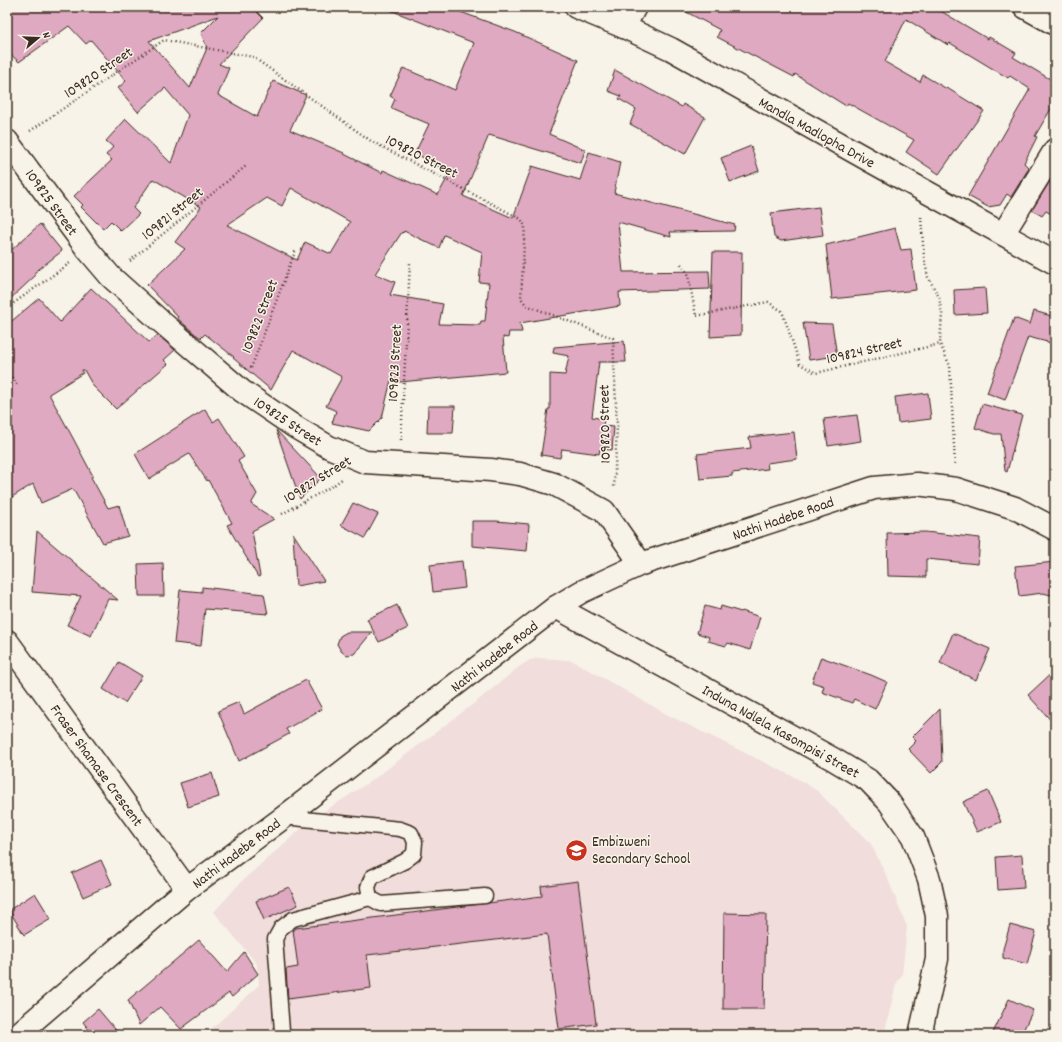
<svg xmlns="http://www.w3.org/2000/svg" width="1062" height="1042" font-family="Dekko,sans-serif">
  <rect width="100%" height="100%" fill="#f7f3e8"/>
  <filter id="ink" filterUnits="userSpaceOnUse"><feTurbulence type="fractalNoise" baseFrequency=".025" numOctaves="2"/><feDisplacementMap in="SourceGraphic" scale="8" xChannelSelector="R" yChannelSelector="G"/><feConvolveMatrix kernelMatrix="1 2 1 2 8 2 1 2 1" color-interpolation-filters="sRGB"/></filter>
  <g filter="url(#ink)">
    <path fill="#f0dddc" d="M 539,658 L 556,659 L 573,661 L 668,715 L 800,780 L 817,791 L 871,844 L 887,877 L 907,927 L 902,975 L 896,984 L 884,1035 L 205,1035 L 259,985 L 257,964 L 214,912 L 242,881 L 311,820 L 374,779 L 476,702 L 519,667 L 530,660 Z"/>
    <g fill="#dfa9c1" stroke="#3b2a1e" fill-rule="evenodd">
      <path d="M 7,7 L 252,7 L 263,18 L 219,64 L 229,68 L 218,95 L 257,117 L 273,81 L 306,95 L 290,130 L 344,153 L 344,154 L 382,173 L 383,170 L 438,195 L 450,173 L 415,153 L 429,124 L 391,108 L 395,99 L 390,96 L 403,68 L 455,90 L 474,43 L 385,8 L 385,7 L 447,7 L 515,32 L 578,60 L 549,134 L 585,150 L 581,163 L 489,135 L 463,196 L 513,218 L 532,166 L 580,180 L 589,152 L 620,162 L 614,193 L 735,225 L 734,231 L 670,232 L 671,237 L 618,222 L 623,272 L 709,271 L 710,289 L 619,292 L 620,306 L 520,323 L 522,332 L 509,332 L 508,338 L 503,337 L 506,372 L 400,382 L 391,380 L 382,418 L 369,431 L 332,423 L 336,411 L 326,406 L 342,377 L 293,350 L 271,390 L 233,358 L 234,357 L 205,334 L 201,338 L 195,334 L 177,318 L 178,317 L 147,285 L 185,249 L 175,242 L 201,207 L 153,179 L 133,208 L 139,214 L 121,231 L 111,221 L 103,229 L 81,207 L 83,205 L 74,196 L 112,160 L 106,155 L 113,147 L 106,141 L 126,119 L 171,163 L 188,115 L 165,88 L 138,112 L 118,88 L 126,81 L 91,40 L 86,44 L 69,26 L 19,62 L 7,51 ZM 218,16 L 201,33 L 207,48 L 190,88 L 149,41 ZM 291,188 L 350,222 L 331,254 L 305,242 L 297,260 L 227,225 L 267,198 L 282,206 ZM 404,231 L 439,248 L 444,235 L 482,252 L 479,282 L 489,283 L 485,321 L 481,321 L 480,325 L 439,324 L 443,304 L 390,295 L 395,282 L 375,274 L 402,232 L 403,233 Z"/>
      <path d="M 677,7 L 934,7 L 988,39 L 989,37 L 1016,53 L 1013,57 L 1055,82 L 1055,102 L 1035,136 L 1037,137 L 1024,163 L 1029,168 L 1011,197 L 1007,194 L 1000,205 L 988,207 L 968,196 L 1030,89 L 1010,76 L 1008,78 L 950,43 L 948,45 L 906,19 L 885,62 L 920,82 L 923,75 L 947,89 L 947,88 L 984,111 L 939,174 L 906,152 L 914,140 L 848,103 L 846,106 L 795,74 L 794,77 L 717,37 L 720,30 Z"/>
      <path d="M 615,70 L 682,107 L 683,104 L 705,117 L 685,154 L 630,124 L 636,109 L 619,99 L 621,96 L 608,91 Z"/>
      <path d="M 751,146 L 759,171 L 730,182 L 721,158 Z"/>
      <path d="M 1050,181 L 1055,184 L 1055,216 L 1046,211 L 1042,216 L 1032,210 Z"/>
      <path d="M 819,207 L 823,235 L 781,241 L 774,237 L 771,213 Z"/>
      <path d="M 40,224 L 62,251 L 34,273 L 36,275 L 7,302 L 7,254 Z"/>
      <path d="M 895,228 L 901,250 L 911,249 L 916,290 L 832,299 L 826,245 Z"/>
      <path d="M 713,252 L 742,252 L 741,335 L 710,337 Z"/>
      <path d="M 91,288 L 149,342 L 158,335 L 175,350 L 164,360 L 168,364 L 116,409 L 93,386 L 84,370 L 82,370 L 83,373 L 49,394 L 74,440 L 93,476 L 91,477 L 108,508 L 119,505 L 128,536 L 103,543 L 73,489 L 41,503 L 33,484 L 7,500 L 7,325 L 39,298 L 60,322 Z"/>
      <path d="M 985,288 L 987,313 L 955,315 L 954,290 Z"/>
      <path d="M 1034,311 L 1055,317 L 1055,344 L 1028,337 L 1005,400 L 987,393 L 1014,318 L 1030,324 Z"/>
      <path d="M 803,323 L 832,324 L 837,356 L 809,360 Z"/>
      <path d="M 624,341 L 626,362 L 599,362 L 592,417 L 604,419 L 603,426 L 614,427 L 612,450 L 600,449 L 599,454 L 562,449 L 560,458 L 541,455 L 548,409 L 550,409 L 550,374 L 565,375 L 569,356 L 553,353 L 554,347 Z"/>
      <path d="M 928,393 L 931,419 L 898,423 L 895,397 Z"/>
      <path d="M 982,404 L 1022,415 L 1007,472 L 1005,471 L 1001,434 L 994,434 L 975,428 Z"/>
      <path d="M 428,406 L 455,406 L 453,433 L 427,433 Z"/>
      <path d="M 205,409 L 213,422 L 219,418 L 244,457 L 238,461 L 257,494 L 251,504 L 274,519 L 252,531 L 260,576 L 258,577 L 227,525 L 232,523 L 208,480 L 207,481 L 189,454 L 149,479 L 135,454 Z"/>
      <path d="M 857,415 L 861,441 L 828,446 L 824,419 Z"/>
      <path d="M 276,430 L 321,478 L 300,499 Z"/>
      <path d="M 794,432 L 797,459 L 767,463 L 768,469 L 732,473 L 732,476 L 700,479 L 697,454 L 751,448 L 749,437 Z"/>
      <path d="M 353,503 L 378,514 L 365,538 L 341,525 Z"/>
      <path d="M 472,521 L 496,521 L 529,524 L 527,551 L 472,546 Z"/>
      <path d="M 37,531 L 118,600 L 108,599 L 91,636 L 67,625 L 81,596 L 32,592 Z"/>
      <path d="M 925,532 L 980,538 L 978,564 L 926,559 L 926,577 L 888,576 L 887,533 Z"/>
      <path d="M 293,533 L 324,581 L 296,586 Z"/>
      <path d="M 462,561 L 465,588 L 433,592 L 430,565 Z"/>
      <path d="M 1055,562 L 1055,596 L 1043,593 L 1019,596 L 1015,566 Z"/>
      <path d="M 163,563 L 164,596 L 139,596 L 138,564 Z"/>
      <path d="M 202,587 L 264,594 L 268,614 L 205,609 L 201,646 L 174,643 L 180,590 L 202,592 Z"/>
      <path d="M 397,605 L 408,628 L 379,642 L 367,619 Z"/>
      <path d="M 705,606 L 720,610 L 721,606 L 741,612 L 742,611 L 760,617 L 750,650 L 728,643 L 726,646 L 708,641 L 709,637 L 697,633 Z"/>
      <path d="M 347,632 L 372,632 L 354,654 L 346,655 L 341,651 L 337,644 L 340,636 Z"/>
      <path d="M 953,633 L 990,649 L 976,680 L 940,663 Z"/>
      <path d="M 821,657 L 871,675 L 887,682 L 875,709 L 854,699 L 852,703 L 822,692 L 824,686 L 812,682 Z"/>
      <path d="M 119,662 L 142,676 L 125,703 L 103,689 Z"/>
      <path d="M 1055,670 L 1055,725 L 1028,695 Z"/>
      <path d="M 306,680 L 322,709 L 286,729 L 289,734 L 239,761 L 218,711 L 239,702 L 244,714 Z"/>
      <path d="M 940,709 L 942,762 L 931,773 L 908,749 L 916,741 L 912,737 Z"/>
      <path d="M 212,773 L 219,797 L 188,807 L 180,783 Z"/>
      <path d="M 988,791 L 1001,822 L 977,832 L 963,802 Z"/>
      <path d="M 1022,855 L 1024,888 L 998,890 L 996,857 Z"/>
      <path d="M 101,860 L 112,884 L 83,897 L 72,873 Z"/>
      <path d="M 578,881 L 596,1024 L 559,1029 L 547,934 L 367,955 L 371,988 L 288,999 L 286,969 L 298,967 L 293,930 L 296,928 L 542,896 L 541,886 Z"/>
      <path d="M 289,887 L 298,905 L 264,920 L 256,901 Z"/>
      <path d="M 35,893 L 51,919 L 24,935 L 9,910 Z"/>
      <path d="M 724,913 L 766,914 L 764,1009 L 723,1009 Z"/>
      <path d="M 1010,925 L 1036,932 L 1027,964 L 1003,958 L 1003,949 Z"/>
      <path d="M 199,940 L 227,972 L 244,952 L 258,974 L 232,997 L 229,993 L 181,1029 L 160,1007 L 139,1025 L 128,1000 Z"/>
      <path d="M 1009,999 L 1033,1010 L 1021,1035 L 992,1035 Z"/>
      <path d="M 98,1009 L 120,1035 L 93,1035 L 83,1022 Z"/>
    </g>
    <g fill="none" stroke-linecap="round" stroke-linejoin="round">
      <defs>
        <g id="lane">
          <path d="M 284,817 L 400,829 L 411,833 L 415,842 L 414,854 L 405,861 L 372,877 L 368,887 L 370,898 L 381,904 L 485,896"/>
          <path d="M 282,1031 L 275,939 L 281,928 L 293,919 L 370,898"/>
        </g>
        <g id="street">
          <path d="M 576,7 L 624,27 L 671,49 L 876,164 L 1055,263"/>
          <path d="M 1025,7 L 1055,24"/>
          <path d="M 624,27 L 635,7"/>
          <path d="M 7,141 L 88,250 L 111,277 L 158,319 L 242,391 L 295,427 L 329,447 L 365,462 L 491,470 L 520,474 L 554,484 L 604,511 L 641,564"/>
          <path d="M 1003,234 L 1055,150"/>
          <path d="M 556,607 L 833,759 L 868,780 L 889,802 L 913,837 L 929,879 L 937,916 L 937,959 L 920,1035"/>
          <path d="M 7,641 L 187,889"/>
          <path d="M 17,1035 L 187,889 L 284,817 L 556,607 L 581,592 L 641,564 L 874,488 L 917,484 L 956,489 L 1015,508 L 1055,529"/>
        </g>
      </defs>
      <use href="#lane" stroke="#3b2a1e" stroke-width="17"/>
      <use href="#street" stroke="#3b2a1e" stroke-width="25"/>
      <g stroke="#3b2a1e" stroke-width="2.5" stroke-dasharray="1 3" stroke-linecap="butt">
        <path d="M 30,131 L 164,40 L 253,57 L 371,141 L 521,219 L 525,226 L 521,298 L 526,305 L 613,338 L 617,426 L 614,489"/>
        <path d="M 921,217 L 924,257 L 928,277 L 939,297 L 942,314 L 940,344 L 950,366 L 955,466"/>
        <path d="M 130,261 L 246,166"/>
        <path d="M 681,264 L 688,274 L 696,316 L 768,302 L 782,311 L 800,364 L 816,373 L 940,344"/>
        <path d="M 7,308 L 70,263"/>
        <path d="M 251,368 L 296,249"/>
        <path d="M 7,371 L 19,387"/>
        <path d="M 401,440 L 410,263"/>
        <path d="M 282,514 L 334,485 L 342,479"/>
      </g>
      <use href="#lane" stroke="#f7f3e8" stroke-width="14"/>
      <use href="#street" stroke="#f7f3e8" stroke-width="22"/>
    </g>
  </g>
  <defs>
    <symbol id="school-disc" viewBox="-11 -11 22 22"><circle r="9.5" fill="#c8321e" stroke="#f7f3e8"/><path d="M0-5L7-2L0 1L-7-2ZM-4 1L0 2.5L4 1V4Q0 6-4 4Z" fill="#fff"/></symbol>
  </defs>
  <g fill-rule="evenodd">
    <use href="#school-disc" x="564" y="838" width="25" height="25"/>
  </g>
  <g text-anchor="middle" stroke-width="3" stroke-linejoin="round" paint-order="stroke">
    <g font-size="15" fill="#3b2a1e" stroke="#f7f3e8">
      <text transform="translate(98 72) rotate(-34)" y="5">109820 Street</text>
      <text transform="translate(817 132) rotate(29)" y="5">Mandla Madlopha Drive</text>
      <text transform="translate(422 156) rotate(27)" y="5">109820 Street</text>
      <text transform="translate(52 202) rotate(54)" y="5">109825 Street</text>
      <text transform="translate(172 213) rotate(-39)" y="5">109821 Street</text>
      <text transform="translate(259 316) rotate(-69)" y="5">109822 Street</text>
      <text transform="translate(864 350) rotate(-13)" y="5">109824 Street</text>
      <text transform="translate(394 363) rotate(-87)" y="5">109823 Street</text>
      <text transform="translate(288 421) rotate(33)" y="5">109825 Street</text>
      <text transform="translate(604 424) rotate(-91)" y="5">109820 Street</text>
      <text transform="translate(317 479) rotate(-32)" y="5">109827 Street</text>
      <text transform="translate(783 518) rotate(-19)" y="5">Nathi Hadebe Road</text>
      <text transform="translate(494 656) rotate(-38)" y="5">Nathi Hadebe Road</text>
      <text transform="translate(781 731) rotate(29)" y="5">Induna Ndlela Kasompisi Street</text>
      <text transform="translate(97 765) rotate(54)" y="5">Fraser Shamase Crescent</text>
      <text transform="translate(236 853) rotate(-37)" y="5">Nathi Hadebe Road</text>
    </g>
    <g font-size="15" fill="#3b2a1e" stroke="#f7f3e8" text-anchor="start">
      <text x="592" y="846">Embizweni<tspan x="592" dy="17">Secondary School</tspan></text>
    </g>
  </g>
  <rect width="1062" height="1042" fill="none" stroke="#f7f3e8" stroke-width="24"/>
  <rect x="12" y="12" width="1038" height="1018" fill="none" stroke="#3b2a1e" stroke-width="1.5" filter="url(#ink)"/>
  <g transform="translate(38 38) rotate(71)" stroke="#f7f3e8" stroke-width="3" paint-order="stroke">
  <path d="M0-3L7 15L0 10L-7 15Z" fill="#3b2a1e"/>
  <text y="-6" font-size="11" font-weight="bold" text-anchor="middle" fill="#3b2a1e">N</text>
  </g>
</svg>
